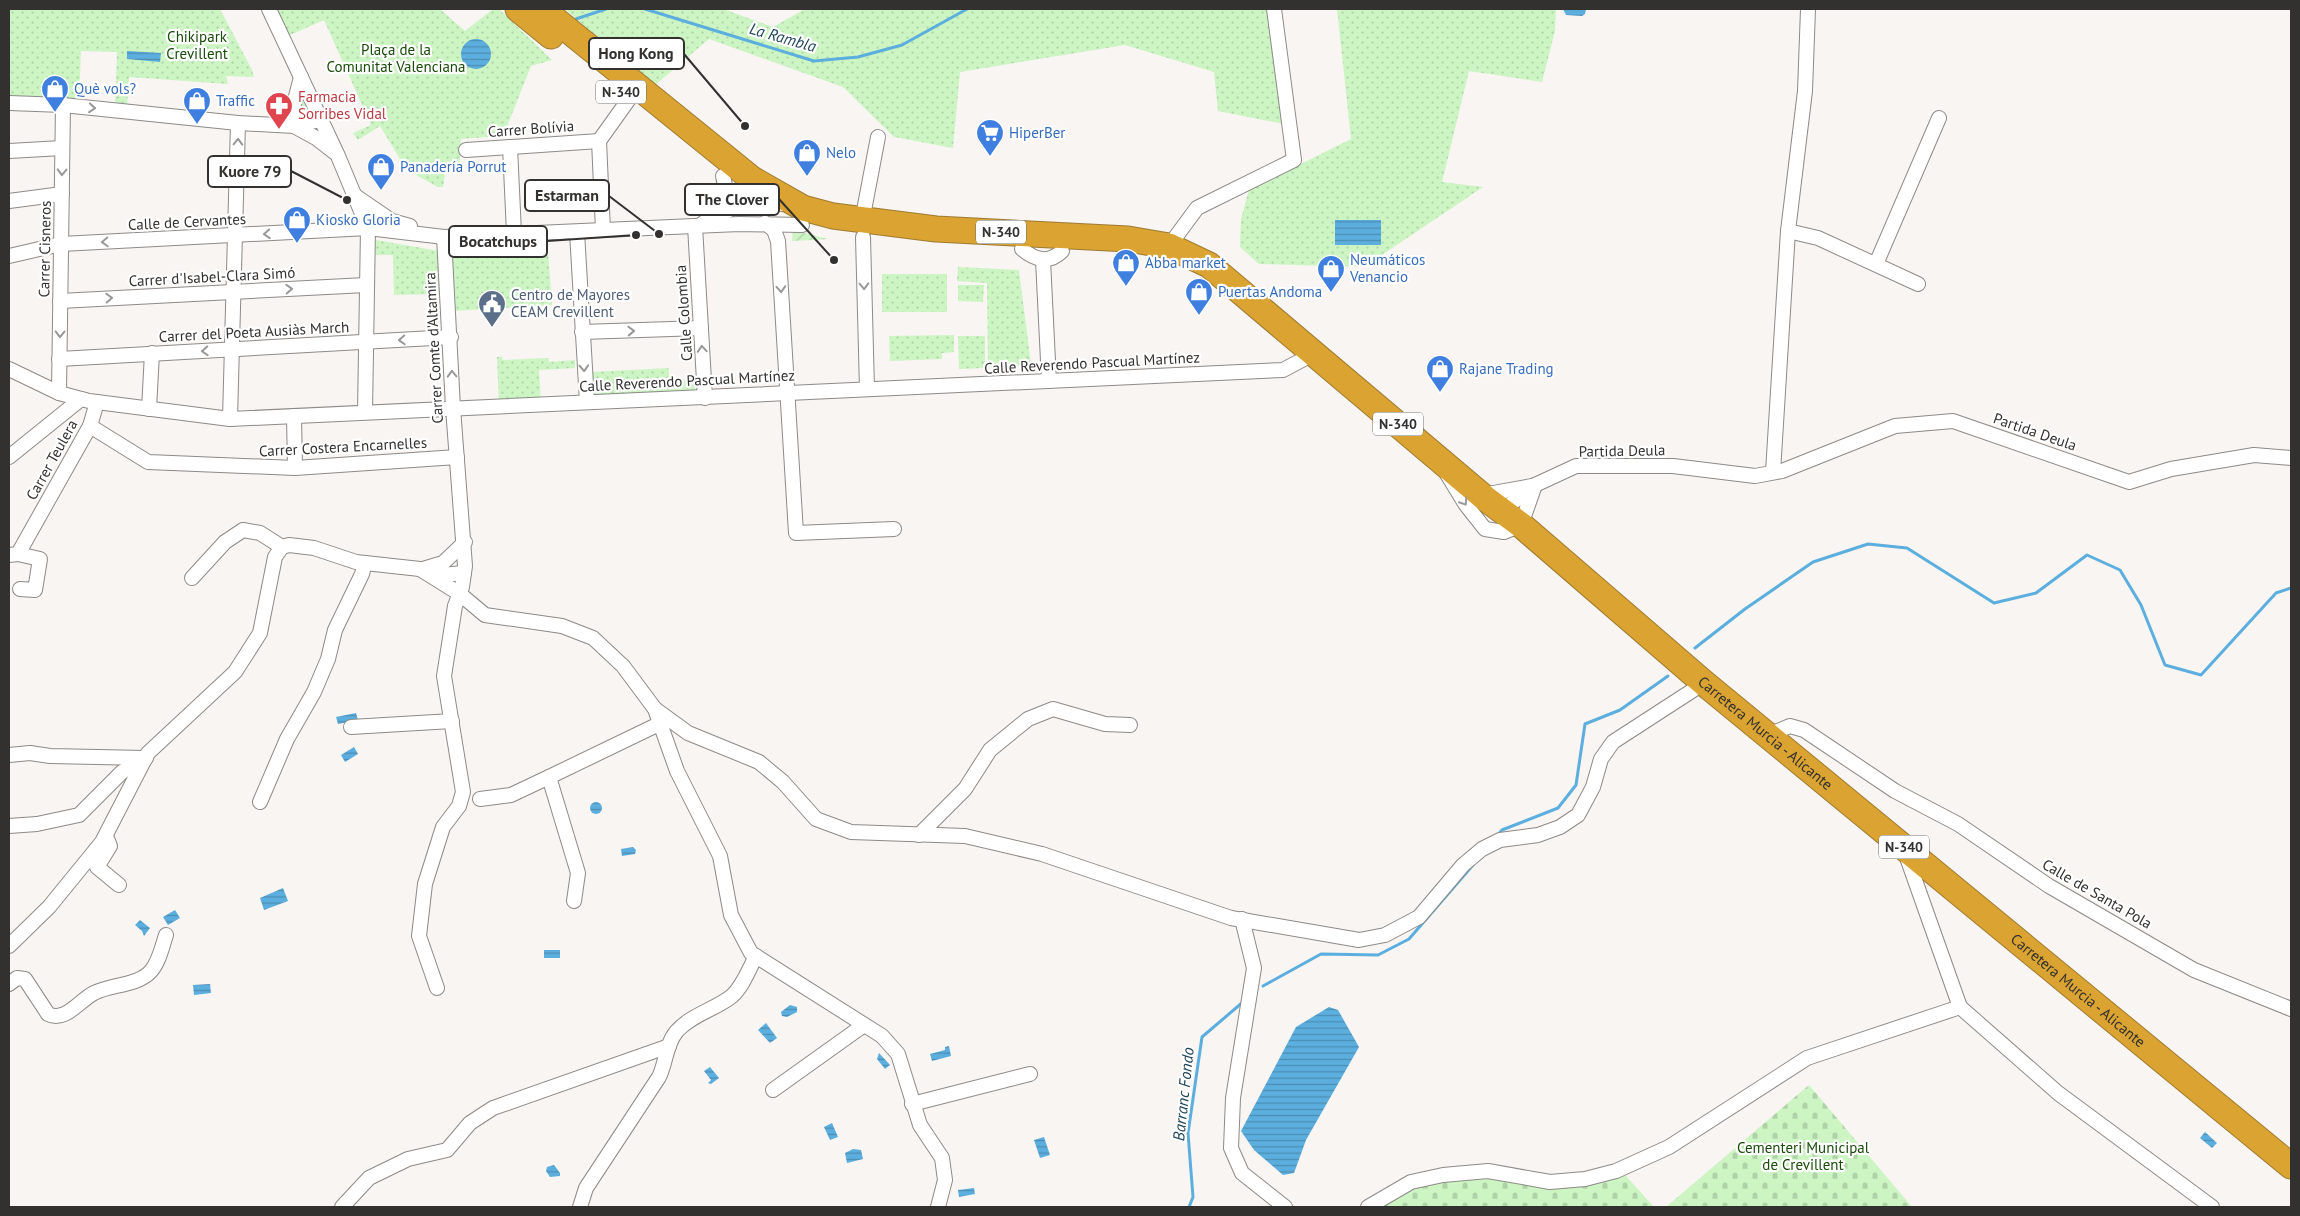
<svg xmlns="http://www.w3.org/2000/svg" width="2300" height="1216" font-family="'PT Sans',sans-serif">
  <defs>
    <pattern id="grass-dots" width="8" height="8" patternUnits="userSpaceOnUse" patternTransform="scale(1.25)"><rect width="8" height="8" fill="#ccf5c3"/><path d="M2 2h.1M6 6h.1" fill="none" stroke="#b0d2a8" stroke-width="1.8" stroke-linecap="round"/></pattern>
    <pattern id="cemetery-stones" width="16" height="16" patternUnits="userSpaceOnUse" patternTransform="scale(1.25)"><rect width="16" height="16" fill="#ccf5c3"/><path d="M2 7V4a2 2 0 0 1 4 0v3zM10 15v-3a2 2 0 0 1 4 0v3z" fill="#b0d2a8"/></pattern>
    <pattern id="garden-furrows" width="10" height="10" patternUnits="userSpaceOnUse" patternTransform="scale(1.25)"><rect width="10" height="10" fill="#ccf5c3"/><path d="M-1 1l2-2M0 10L10 0M9 11l2-2" fill="none" stroke="#b0d2a8"/></pattern>
    <pattern id="water-rules" width="6" height="5" patternUnits="userSpaceOnUse" patternTransform="scale(1.25)"><rect width="6" height="5" fill="#5baede"/><path d="M0 2.5h6" fill="none" stroke="#4c8eb4"/></pattern>
  </defs>
  <rect width="100%" height="100%" fill="#f8f5f2"/>
  <g fill="url(#grass-dots)">
    <path d="M 9,9 L 220,9 L 252,70 L 254,77 L 226,76 L 228,84 L 129,77 L 127,106 L 115,105 L 117,52 L 81,51 L 79,103 L 9,96 Z"/>
    <path d="M 276,9 L 440,9 L 465,31 L 493,9 L 499,9 L 552,60 L 531,66 L 504,134 L 501,136 L 461,139 L 459,174 L 445,174 L 443,187 L 438,187 L 414,174 L 404,163 L 401,165 L 398,161 L 400,159 L 380,126 L 358,140 L 353,133 L 371,125 L 324,20 L 288,36 Z"/>
    <path d="M 565,9 L 723,9 L 773,27 L 805,9 L 1267,9 L 1284,124 L 1218,111 L 1214,72 L 1125,45 L 960,72 L 953,148 L 894,137 L 843,87 L 709,39 L 654,86 Z"/>
    <path d="M 1337,9 L 1556,9 L 1555,31 L 1542,82 L 1469,71 L 1442,182 L 1483,187 L 1364,267 L 1259,264 L 1240,247 L 1241,219 L 1249,190 L 1351,139 Z"/>
    <path d="M 547,238 L 552,305 L 454,311 L 449,245 Z"/>
    <path d="M 376,240 L 439,251 L 442,294 L 394,295 L 393,255 L 375,255 Z"/>
    <path d="M 958,267 L 1019,270 L 1031,365 L 988,367 L 987,283 L 957,281 Z"/>
    <rect x="882" y="274" width="65" height="38"/>
    <path d="M 958,285 L 984,285 L 983,302 L 958,301 Z"/>
    <path d="M 954,335 L 954,352 L 942,353 L 942,359 L 890,361 L 889,336 Z"/>
    <path d="M 958,336 L 985,336 L 985,368 L 959,369 Z"/>
    <path d="M 497,357 L 502,357 L 503,360 L 548,358 L 549,362 L 575,360 L 575,368 L 539,370 L 541,403 L 499,405 Z"/>
    <path d="M 669,368 L 669,381 L 695,380 L 695,392 L 594,396 L 592,372 Z"/>
  </g>
  <g fill="url(#cemetery-stones)">
    <path d="M 1809,1085 L 1912,1207 L 1666,1207 Z"/>
    <path d="M 1621,1175 L 1626,1176 L 1654,1207 L 1379,1207 L 1408,1189 L 1441,1180 L 1479,1177 L 1562,1188 Z"/>
  </g>
  <g fill="url(#garden-furrows)">
    <path d="M 300,95 L 304,95 L 311,117 L 295,118 Z"/>
    <path d="M 793,230 L 828,239 L 792,241 Z"/>
  </g>
  <g fill="url(#water-rules)">
    <path d="M 1563,9 L 1586,9 L 1585,14 L 1582,16 L 1566,15 Z"/>
    <circle cx="476" cy="54" r="15"/>
    <path d="M 127,51 L 161,53 L 160,62 L 127,59 Z"/>
    <rect x="1335" y="220" width="46" height="25"/>
    <path d="M 356,713 L 358,720 L 338,724 L 336,717 Z"/>
    <path d="M 354,747 L 358,754 L 345,762 L 341,755 Z"/>
    <circle cx="596" cy="808" r="6"/>
    <path d="M 633,847 L 636,850 L 635,854 L 622,856 L 621,849 Z"/>
    <path d="M 283,888 L 288,901 L 264,910 L 260,898 Z"/>
    <path d="M 175,910 L 180,918 L 168,925 L 163,917 Z"/>
    <path d="M 140,920 L 150,928 L 144,936 L 142,931 L 135,925 Z"/>
    <rect x="544" y="950" width="16" height="8"/>
    <path d="M 210,984 L 211,993 L 194,995 L 193,985 Z"/>
    <path d="M 790,1005 L 797,1007 L 797,1012 L 787,1017 L 782,1016 L 781,1012 Z"/>
    <path d="M 1329,1007 L 1338,1010 L 1359,1047 L 1306,1140 L 1294,1173 L 1283,1175 L 1254,1150 L 1241,1131 L 1296,1027 Z"/>
    <path d="M 766,1023 L 777,1038 L 770,1043 L 758,1030 Z"/>
    <path d="M 949,1046 L 951,1056 L 932,1061 L 930,1054 L 945,1050 L 945,1047 Z"/>
    <path d="M 879,1053 L 890,1065 L 885,1069 L 877,1059 Z"/>
    <path d="M 710,1067 L 719,1078 L 711,1084 L 708,1083 L 711,1080 L 704,1071 Z"/>
    <path d="M 832,1123 L 838,1137 L 830,1140 L 824,1127 Z"/>
    <path d="M 2205,1132 L 2217,1143 L 2212,1148 L 2200,1138 Z"/>
    <path d="M 1044,1137 L 1050,1155 L 1040,1158 L 1034,1140 Z"/>
    <path d="M 853,1149 L 861,1150 L 863,1159 L 847,1163 L 845,1153 Z"/>
    <path d="M 554,1165 L 560,1173 L 560,1176 L 550,1177 L 546,1171 L 547,1167 Z"/>
    <path d="M 974,1188 L 975,1194 L 959,1197 L 958,1190 Z"/>
  </g>
  <g fill="none" stroke-linecap="round" stroke-linejoin="round">
    <g stroke="#5baede" stroke-width="3">
      <path d="M 645,9 L 814,61 L 858,57 L 902,45 L 967,9"/>
      <path d="M 576,19 L 606,9"/>
      <path d="M 1695,648 L 1745,609 L 1813,562 L 1868,544 L 1907,548 L 1994,603 L 2036,593 L 2087,555 L 2120,570 L 2141,605 L 2165,665 L 2201,675 L 2276,593 L 2291,588"/>
      <path d="M 1496,837 L 1502,830 L 1558,808 L 1576,785 L 1585,724 L 1620,710 L 1668,676"/>
      <path d="M 1263,986 L 1321,954 L 1378,955 L 1409,939 L 1473,865"/>
      <path d="M 1189,1207 L 1193,1197 L 1188,1133 L 1202,1037 L 1243,1002"/>
    </g>
    <defs>
      <g id="street">
        <path d="M 269,9 L 338,156 L 368,228 L 365,412"/>
        <path d="M 301,77 L 292,112 L 294,126 L 320,120"/>
        <path d="M 9,103 L 63,105 L 238,123 L 294,126 L 316,138 L 334,152"/>
        <path d="M 510,147 L 514,233"/>
        <path d="M 466,150 L 599,141"/>
        <path d="M 9,151 L 62,148"/>
        <path d="M 354,195 L 392,221 L 410,226"/>
        <path d="M 9,201 L 62,194"/>
        <path d="M 718,215 C 726,202 727,190 723,176"/>
        <path d="M 862,221 L 878,137"/>
        <path d="M 703,223 L 753,198 L 782,204"/>
        <path d="M 765,223 L 774,230 L 778,241 L 796,533 L 894,529"/>
        <path d="M 695,226 L 705,398"/>
        <path d="M 603,230 L 599,141 L 629,99"/>
        <path d="M 1788,231 L 1818,238 L 1918,284"/>
        <path d="M 577,232 L 587,402"/>
        <path d="M 863,237 L 867,389"/>
        <path d="M 1169,246 L 1197,208 L 1294,160 L 1274,9"/>
        <path d="M 1022,249 C 1035,260 1049,264 1062,251"/>
        <path d="M 9,256 L 61,244 L 368,228 L 444,237 L 739,224 L 802,225"/>
        <path d="M 1043,260 L 1049,381"/>
        <path d="M 1876,264 L 1939,118"/>
        <path d="M 60,301 L 366,285"/>
        <path d="M 582,332 L 701,328"/>
        <path d="M 59,359 L 451,337"/>
        <path d="M 9,369 L 59,393 L 89,401 L 230,419 L 1283,370 L 1315,353"/>
        <path d="M 59,393 L 63,105"/>
        <path d="M 149,409 L 152,353"/>
        <path d="M 294,416 L 295,468"/>
        <path d="M 230,419 L 238,123"/>
        <path d="M 90,426 L 148,462 L 295,468 L 457,457"/>
        <path d="M 9,457 L 81,399"/>
        <path d="M 1773,472 L 1788,231 L 1805,91 L 1808,9"/>
        <path d="M 1447,474 L 1466,505 L 1485,529 L 1504,532 L 1521,525 L 1535,485"/>
        <path d="M 1482,495 L 1532,486"/>
        <path d="M 1502,511 L 1535,485 L 1576,466 L 1673,466 L 1755,476 L 1782,471 L 1895,426 L 1953,421 L 2129,482 L 2171,469 L 2254,455 L 2291,458"/>
        <path d="M 18,554 L 40,559 L 35,590 L 20,589"/>
        <path d="M 9,555 L 18,554 L 90,426 L 97,402"/>
        <path d="M 420,569 L 460,594 L 485,615 L 562,626 L 593,638 L 623,666 L 655,709 L 677,771 L 720,856 L 731,915 L 751,953 L 882,1036 L 898,1054 L 920,1125 L 942,1158 L 945,1180 L 938,1207"/>
        <path d="M 423,569 L 443,563 L 465,542"/>
        <path d="M 192,578 L 225,542 L 243,530 L 260,533 L 282,547"/>
        <path d="M 655,709 L 688,733 L 759,762 L 783,782 L 816,819 L 851,832 L 965,836 L 1042,854 L 1231,918 L 1359,940 L 1385,935 L 1419,917 L 1463,865 L 1482,849 L 1500,840 L 1538,835 L 1560,827 L 1578,815 L 1593,787 L 1601,759 L 1613,742 L 1704,683"/>
        <path d="M 351,727 L 452,721"/>
        <path d="M 1768,735 L 1790,726 L 1804,730 L 1895,791 L 1958,824 L 2049,886 L 2194,970 L 2291,1009"/>
        <path d="M 9,755 L 30,753 L 50,756 L 145,758"/>
        <path d="M 480,799 L 511,795 L 549,777"/>
        <path d="M 260,802 L 287,739 L 314,692 L 328,659 L 335,630 L 362,574 L 365,563"/>
        <path d="M 9,826 L 37,824 L 79,815 L 122,772 L 146,758"/>
        <path d="M 919,835 L 965,789 L 990,750 L 1028,719 L 1053,709 L 1105,724 L 1130,725"/>
        <path d="M 106,836 L 110,846 L 97,867 L 119,885"/>
        <path d="M 574,901 L 578,873 L 549,777 L 661,723"/>
        <path d="M 1242,919 L 1254,968 L 1233,1098 L 1231,1148 L 1242,1173 L 1285,1207"/>
        <path d="M 9,946 L 49,907 L 102,842 L 148,753 L 235,672 L 260,633 L 275,557 L 282,547 L 289,545 L 314,548 L 356,562 L 420,569 L 441,575 L 464,573"/>
        <path d="M 9,984 L 17,978 L 25,979 L 48,1014 C 65,1023 80,1000 94,993 C 111,984 138,986 151,971 C 159,962 162,947 166,935"/>
        <path d="M 437,988 L 419,936 L 425,884 L 443,827 L 459,806 L 463,792 L 444,676 L 455,606 L 462,587 L 465,566 L 453,408 L 444,237"/>
        <path d="M 1960,1007 L 2058,1093 L 2212,1207"/>
        <path d="M 773,1090 L 864,1025"/>
        <path d="M 912,1104 L 1030,1074"/>
        <path d="M 342,1207 L 369,1178 L 408,1159 L 447,1150 L 470,1123 L 493,1108 L 669,1046"/>
        <path d="M 580,1207 L 586,1188 L 659,1077 C 666,1063 666,1043 677,1031 C 691,1015 716,1009 732,996 C 743,986 749,969 756,956"/>
        <path d="M 1368,1207 L 1411,1182 L 1443,1175 L 1488,1171 L 1550,1182 L 1585,1179 L 1616,1171 L 1669,1147 L 1807,1058 L 1960,1007 L 1905,852"/>
      </g>
      <g id="highway">
        <path d="M 518,9 L 551,36"/>
        <path id="s1" d="M 542,9 L 752,179 L 803,208 L 833,216 L 936,229 L 1128,239 L 1169,246 L 1209,265 L 1486,499 L 1521,525 L 1704,683 L 2291,1166"/>
      </g>
    </defs>
    <use href="#street" stroke="#8d8a88" stroke-width="16"/>
    <use href="#highway" stroke="#9f7b31" stroke-width="27"/>
    <use href="#street" stroke="#fff" stroke-width="14"/>
    <use href="#highway" stroke="#daa332" stroke-width="25"/>
  </g>
  <defs><path id="oneway-chevron" d="M-2-3.5L2.5 0L-2 3.5" fill="none" stroke-width="1.6" stroke-linecap="round" stroke-linejoin="round" transform="scale(1.25)"/></defs>
  <g stroke="#989898">
    <use href="#oneway-chevron" transform="translate(92 108) rotate(5)"/>
    <use href="#oneway-chevron" transform="translate(238 142) rotate(-88)"/>
    <use href="#oneway-chevron" transform="translate(62 172) rotate(91)"/>
    <use href="#oneway-chevron" transform="translate(267 234) rotate(176)"/>
    <use href="#oneway-chevron" transform="translate(105 242) rotate(177)"/>
    <use href="#oneway-chevron" transform="translate(864 286) rotate(88)"/>
    <use href="#oneway-chevron" transform="translate(289 289) rotate(-3)"/>
    <use href="#oneway-chevron" transform="translate(781 289) rotate(86)"/>
    <use href="#oneway-chevron" transform="translate(109 298) rotate(-3)"/>
    <use href="#oneway-chevron" transform="translate(631 331) rotate(-2)"/>
    <use href="#oneway-chevron" transform="translate(60 334) rotate(91)"/>
    <use href="#oneway-chevron" transform="translate(402 340) rotate(177)"/>
    <use href="#oneway-chevron" transform="translate(702 349) rotate(-94)"/>
    <use href="#oneway-chevron" transform="translate(205 351) rotate(177)"/>
    <use href="#oneway-chevron" transform="translate(584 368) rotate(87)"/>
    <use href="#oneway-chevron" transform="translate(452 374) rotate(-92)"/>
    <use href="#oneway-chevron" transform="translate(1464 502) rotate(57)"/>
  </g>
  <defs>
    <symbol id="shop-pin" viewBox="-11 -11 22 30"><path d="M0 17L-7.5 6A9.5 9.5 0 1 1 7.5 6Z" fill="#3f7fe0" stroke="#fff"/><path d="M-5-2.5h2.3a2.7 3.5 0 0 1 5.4 0H5L5.5 6h-11ZM-1.5-2.5h3a1.5 2.3 0 0 0-3 0Z" fill="#fff"/></symbol>
    <symbol id="pharmacy-pin" viewBox="-11 -11 22 30"><path d="M0 17L-7.5 6A9.5 9.5 0 1 1 7.5 6Z" fill="#e0444e" stroke="#fff"/><path d="M-2-6h4v4h4v4h-4v4h-4v-4h-4v-4h4Z" fill="#fff"/></symbol>
    <symbol id="supermarket-pin" viewBox="-11 -11 22 30"><path d="M0 17L-7.5 6A9.5 9.5 0 1 1 7.5 6Z" fill="#3f7fe0" stroke="#fff"/><path d="M-6-5.5h2.5l.6 2H6L4.5 2H-2.5L-4.4-4H-6ZM-1.5 3.2a1.3 1.3 0 1 0 .1 0ZM3 3.2a1.3 1.3 0 1 0 .1 0Z" fill="#fff"/></symbol>
    <symbol id="civic-pin" viewBox="-11 -11 22 30"><path d="M0 17L-7.5 6A9.5 9.5 0 1 1 7.5 6Z" fill="#5c6f8a" stroke="#fff"/><path d="M-.6-6.5H3V-4.5H.6V-3L4-1V1h2V6H-6V1h2V-1L-.6-3ZM-1.2 2.5V6h2.4V2.5Z" fill="#fff"/></symbol>
  </defs>
  <g fill-rule="evenodd">
    <use href="#shop-pin" x="39" y="73" width="32" height="43"/>
    <use href="#shop-pin" x="181" y="85" width="32" height="43"/>
    <use href="#pharmacy-pin" x="263" y="90" width="32" height="43"/>
    <use href="#supermarket-pin" x="974" y="117" width="32" height="43"/>
    <use href="#shop-pin" x="791" y="137" width="32" height="43"/>
    <use href="#shop-pin" x="365" y="151" width="32" height="43"/>
    <use href="#shop-pin" x="281" y="204" width="32" height="43"/>
    <use href="#shop-pin" x="1110" y="247" width="32" height="43"/>
    <use href="#shop-pin" x="1315" y="253" width="32" height="43"/>
    <use href="#shop-pin" x="1183" y="276" width="32" height="43"/>
    <use href="#civic-pin" x="476" y="288" width="32" height="43"/>
    <use href="#shop-pin" x="1424" y="353" width="32" height="43"/>
  </g>
  <g text-anchor="middle" stroke-width="4.5" stroke-linejoin="round" paint-order="stroke">
    <g fill="#fff" stroke="#706f6e" stroke-width="1">
      <rect x="596" y="80.5" width="50" height="23" rx="4"/>
      <rect x="976" y="220.5" width="50" height="23" rx="4"/>
      <rect x="1373" y="412.5" width="50" height="23" rx="4"/>
      <rect x="1879" y="835.5" width="50" height="23" rx="4"/>
    </g>
    <g font-size="14" font-weight="bold" fill="#323130">
      <text x="621" y="97">N-340</text>
      <text x="1001" y="237">N-340</text>
      <text x="1398" y="429">N-340</text>
      <text x="1904" y="852">N-340</text>
    </g>
    <g font-size="15" fill="#184b08" stroke="#fff">
      <text x="197" y="42">Chikipark<tspan x="197" dy="17">Crevillent</tspan></text>
      <text x="396" y="55">Plaça de la<tspan x="396" dy="17">Comunitat Valenciana</tspan></text>
      <text x="1803" y="1153">Cementeri Municipal<tspan x="1803" dy="17">de Crevillent</tspan></text>
    </g>
    <g font-size="15" fill="#366cbe" stroke="#fff" text-anchor="start">
      <text x="74" y="94">Què vols?</text>
      <text x="216" y="106">Traffic</text>
      <text x="1009" y="138">HiperBer</text>
      <text x="826" y="158">Nelo</text>
      <text x="400" y="172">Panadería Porrut</text>
      <text x="316" y="225">Kiosko Gloria</text>
      <text x="1350" y="265">Neumáticos<tspan x="1350" dy="17">Venancio</tspan></text>
      <text x="1145" y="268">Abba market</text>
      <text x="1218" y="297">Puertas Andoma</text>
      <text x="1459" y="374">Rajane Trading</text>
    </g>
    <g font-size="15" fill="#be3a42" stroke="#fff" text-anchor="start">
      <text x="298" y="102">Farmacia<tspan x="298" dy="17">Sorribes Vidal</tspan></text>
    </g>
    <g font-size="15" fill="#323130" stroke="#fff">
      <text transform="translate(531 129) rotate(-4)" y="5">Carrer Bolívia</text>
      <text transform="translate(187 222) rotate(-3)" y="5">Calle de Cervantes</text>
      <text transform="translate(45 249) rotate(-89)" y="5">Carrer Cisneros</text>
      <text transform="translate(212 277) rotate(-3)" y="5">Carrer d'Isabel-Clara Simó</text>
      <text transform="translate(684 313) rotate(-94)" y="5">Calle Colombia</text>
      <text transform="translate(254 332) rotate(-3)" y="5">Carrer del Poeta Ausiàs March</text>
      <text transform="translate(434 348) rotate(-93)" y="5">Carrer Comte d'Altamira</text>
      <text transform="translate(1092 363) rotate(-3)" y="5">Calle Reverendo Pascual Martínez</text>
      <text transform="translate(687 381) rotate(-3)" y="5">Calle Reverendo Pascual Martínez</text>
      <text transform="translate(2035 432) rotate(19)" y="5">Partida Deula</text>
      <text transform="translate(343 447) rotate(-3)" y="5">Carrer Costera Encarnelles</text>
      <text transform="translate(1622 451) rotate(-1)" y="5">Partida Deula</text>
      <text transform="translate(52 460) rotate(-61)" y="5">Carrer Teulera</text>
      <text dy="5" stroke="none"><textPath href="#s1" startOffset="1469">Carretera Murcia - Alicante</textPath></text>
      <text transform="translate(2097 894) rotate(30)" y="5">Calle de Santa Pola</text>
      <text dy="5" stroke="none"><textPath href="#s1" startOffset="1874">Carretera Murcia - Alicante</textPath></text>
    </g>
    <g font-size="15" fill="#4e5e75" stroke="#fff" text-anchor="start">
      <text x="511" y="300">Centro de Mayores<tspan x="511" dy="17">CEAM Crevillent</tspan></text>
    </g>
    <g font-size="16" font-style="italic" fill="#204459" stroke="#fff">
      <text transform="translate(783 37) rotate(16)" y="6">La Rambla</text>
      <text transform="translate(1183 1094) rotate(-84)" y="6">Barranc Fondo</text>
    </g>
  </g>
  <path fill="none" stroke="#323130" stroke-width="2" d="M745 126L684 54M347 200L291 171M659 234L609 196M834 260L779 199M636 235L547 241"/>
  <g fill="#323130" stroke="#fff" stroke-width="2">
    <circle cx="745" cy="126" r="5"/>
    <circle cx="347" cy="200" r="5"/>
    <circle cx="659" cy="234" r="5"/>
    <circle cx="834" cy="260" r="5"/>
    <circle cx="636" cy="235" r="5"/>
  </g>
  <g fill="#fff" stroke="#323130" stroke-width="2">
    <rect x="589" y="38" width="95" height="31" rx="5"/>
    <rect x="208" y="156" width="83" height="31" rx="5"/>
    <rect x="525" y="180" width="84" height="31" rx="5"/>
    <rect x="685" y="184" width="94" height="31" rx="5"/>
    <rect x="449" y="226" width="98" height="31" rx="5"/>
  </g>
  <g font-size="16" text-anchor="middle" font-weight="bold" fill="#323130">
    <text x="636" y="59">Hong Kong</text>
    <text x="250" y="177">Kuore 79</text>
    <text x="567" y="201">Estarman</text>
    <text x="732" y="205">The Clover</text>
    <text x="498" y="247">Bocatchups</text>
  </g>
  <rect width="2300" height="1216" fill="none" stroke="#323130" stroke-width="20"/>
</svg>
